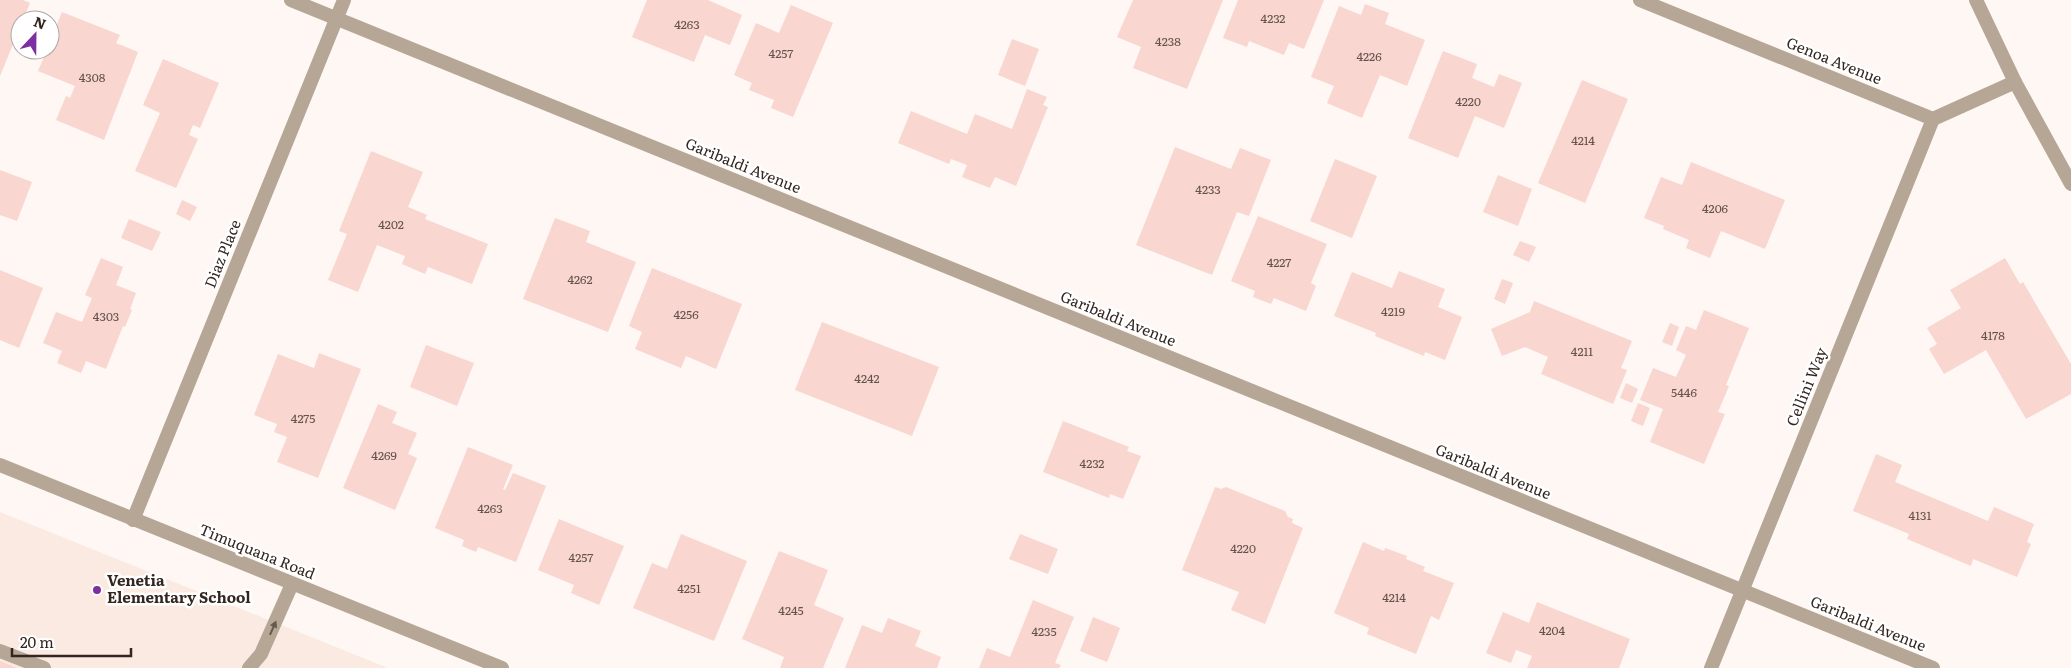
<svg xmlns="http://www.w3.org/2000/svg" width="2071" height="668" font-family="Literata,serif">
  <rect width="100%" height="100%" fill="#fef7f4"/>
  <path fill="#fbeae1" d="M 0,512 L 388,668 L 0,668 Z"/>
  <g fill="#f9d6cf">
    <path d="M 0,0 L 23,0 L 30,3 L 23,20 L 20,20 L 20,27 L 0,76 Z"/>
    <path d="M 647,0 L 708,0 L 742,15 L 730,45 L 705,35 L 694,62 L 632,37 Z"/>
    <path d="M 1133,0 L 1223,0 L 1187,89 L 1133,68 L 1141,47 L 1117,37 Z"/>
    <path d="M 1238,0 L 1324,0 L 1304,49 L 1289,43 L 1284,55 L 1249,41 L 1247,47 L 1223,38 Z"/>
    <path d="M 1365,4 L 1389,13 L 1385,24 L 1425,40 L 1407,86 L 1380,75 L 1362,118 L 1327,103 L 1334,86 L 1311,77 L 1339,6 L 1361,15 Z"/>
    <path d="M 791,5 L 833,23 L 793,117 L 771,108 L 774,100 L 749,90 L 752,83 L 734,75 L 756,23 L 779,33 Z"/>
    <path d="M 62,12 L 120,35 L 116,43 L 138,52 L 104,140 L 56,120 L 66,96 L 70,98 L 75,86 L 38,71 L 47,50 L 50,50 L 50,42 Z"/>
    <path d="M 1012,39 L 1039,49 L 1025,86 L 998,75 Z"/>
    <path d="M 1443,51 L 1477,64 L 1472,78 L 1494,87 L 1499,74 L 1522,83 L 1504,128 L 1475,116 L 1458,158 L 1408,138 Z"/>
    <path d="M 163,59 L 219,83 L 200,128 L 193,125 L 189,135 L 198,139 L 176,188 L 135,171 L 160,113 L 143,105 Z"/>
    <path d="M 1582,80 L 1628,99 L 1585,203 L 1538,183 Z"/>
    <path d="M 1027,89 L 1047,97 L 1043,105 L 1048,107 L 1016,186 L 995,177 L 990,188 L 962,177 L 967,165 L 951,159 L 949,164 L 898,143 L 911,111 L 967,134 L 975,114 L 1012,129 Z"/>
    <path d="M 1175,147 L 1231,169 L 1240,148 L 1271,160 L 1249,216 L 1237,212 L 1212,275 L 1136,245 Z"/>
    <path d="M 371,151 L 423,172 L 408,207 L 427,215 L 425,219 L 488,244 L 472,284 L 428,267 L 425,274 L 402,264 L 405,256 L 377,245 L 358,292 L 328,280 L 347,234 L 339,231 Z"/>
    <path d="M 1335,159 L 1377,176 L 1352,238 L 1310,221 Z"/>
    <path d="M 1691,162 L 1785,200 L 1765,249 L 1721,231 L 1710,258 L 1686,248 L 1689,240 L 1663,229 L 1664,226 L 1644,218 L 1661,177 L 1682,185 Z"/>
    <path d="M 0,170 L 32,182 L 17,221 L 0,215 Z"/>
    <path d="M 1498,175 L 1532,189 L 1518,226 L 1483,212 Z"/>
    <path d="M 182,200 L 197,207 L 190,221 L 176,214 Z"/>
    <path d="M 1258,216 L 1327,244 L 1311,283 L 1316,286 L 1306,311 L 1274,298 L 1271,304 L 1253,297 L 1255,291 L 1231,281 Z"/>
    <path d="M 555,218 L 590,231 L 586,242 L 636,262 L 608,332 L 523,299 Z"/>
    <path d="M 129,219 L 161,232 L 152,251 L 121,238 Z"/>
    <path d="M 1520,241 L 1536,247 L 1529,262 L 1513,255 Z"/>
    <path d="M 101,258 L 123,267 L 116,285 L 136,293 L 130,309 L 132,310 L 125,327 L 123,326 L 106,369 L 86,361 L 81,373 L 57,363 L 62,351 L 43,343 L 56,312 L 82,322 L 92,298 L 85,295 Z"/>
    <path d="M 2005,258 L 2020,284 L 2023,282 L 2071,364 L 2071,394 L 2026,419 L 1986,350 L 1944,374 L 1929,349 L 1937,344 L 1927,328 L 1961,308 L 1950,290 Z"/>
    <path d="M 652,268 L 742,304 L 716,369 L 686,356 L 681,368 L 635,349 L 642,332 L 629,326 Z"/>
    <path d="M 0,270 L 43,288 L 19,348 L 0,340 Z"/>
    <path d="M 1399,271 L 1445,289 L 1438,307 L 1462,317 L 1445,360 L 1425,352 L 1424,356 L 1375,336 L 1376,333 L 1334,316 L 1352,272 L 1392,288 Z"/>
    <path d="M 1502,279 L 1513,283 L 1505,304 L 1494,299 Z"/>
    <path d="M 1534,301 L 1632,341 L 1621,368 L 1627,370 L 1613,404 L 1541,374 L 1548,357 L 1525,347 L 1502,356 L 1491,329 L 1530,312 Z"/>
    <path d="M 1704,310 L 1749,328 L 1726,385 L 1729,386 L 1718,412 L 1725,414 L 1704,464 L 1650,442 L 1663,409 L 1640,400 L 1653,368 L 1676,377 L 1686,355 L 1676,350 L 1686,326 L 1696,330 Z"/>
    <path d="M 822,322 L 939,367 L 912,436 L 795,390 Z"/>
    <path d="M 1670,323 L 1679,327 L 1672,346 L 1662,342 Z"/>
    <path d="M 426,345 L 474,363 L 457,406 L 410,387 Z"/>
    <path d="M 319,353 L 361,369 L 318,478 L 277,462 L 287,437 L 274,432 L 277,424 L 254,415 L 278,354 L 314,368 Z"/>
    <path d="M 1626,383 L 1638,389 L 1632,403 L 1620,398 Z"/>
    <path d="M 1638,403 L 1650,408 L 1643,426 L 1631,421 Z"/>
    <path d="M 378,404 L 397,412 L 392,423 L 417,433 L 408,454 L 417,458 L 395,510 L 343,488 Z"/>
    <path d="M 1063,421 L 1129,447 L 1127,451 L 1141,456 L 1123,499 L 1110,494 L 1109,498 L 1043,472 Z"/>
    <path d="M 468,447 L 513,465 L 503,489 L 505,490 L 513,473 L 546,486 L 516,562 L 478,547 L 476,552 L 462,546 L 464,540 L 435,528 Z"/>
    <path d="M 1876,454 L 1902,465 L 1895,482 L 1988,521 L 1994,507 L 2034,524 L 2027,542 L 2031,544 L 2017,577 L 1973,559 L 1971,566 L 1907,539 L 1909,534 L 1853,511 Z"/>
    <path d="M 1215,487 L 1221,489 L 1226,487 L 1285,511 L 1288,517 L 1293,519 L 1292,523 L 1303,528 L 1265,624 L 1231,610 L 1239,592 L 1182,570 Z"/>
    <path d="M 559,519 L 624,546 L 599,605 L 571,593 L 574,585 L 538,570 Z"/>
    <path d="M 681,534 L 747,561 L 714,641 L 633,608 L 652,563 L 667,569 Z"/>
    <path d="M 1020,534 L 1058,549 L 1048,574 L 1009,559 Z"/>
    <path d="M 1363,542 L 1384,551 L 1385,548 L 1407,556 L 1406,559 L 1425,567 L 1423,571 L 1454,583 L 1439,620 L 1431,616 L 1416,654 L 1367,634 L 1369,628 L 1334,613 Z"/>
    <path d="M 779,551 L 828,570 L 814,605 L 844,618 L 823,668 L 780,668 L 784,657 L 742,639 Z"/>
    <path d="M 1033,600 L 1074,617 L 1055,663 L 1061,665 L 1059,668 L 979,668 L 987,648 L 1010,657 Z"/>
    <path d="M 1537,602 L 1630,639 L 1619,668 L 1527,668 L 1532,656 L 1516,650 L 1511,663 L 1486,653 L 1503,612 L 1529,623 Z"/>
    <path d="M 1093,617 L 1120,628 L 1107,662 L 1080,651 Z"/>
    <path d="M 888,618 L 921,631 L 915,646 L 941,657 L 937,668 L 845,668 L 862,625 L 882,633 Z"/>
    <path d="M 0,661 L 17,668 L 0,668 Z"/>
  </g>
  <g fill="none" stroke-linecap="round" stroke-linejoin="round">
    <g stroke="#b6a695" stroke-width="14">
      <path d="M 0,651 L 44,668"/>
      <path d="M 249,668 L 261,654 L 292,584"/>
    </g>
    <g stroke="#b6a695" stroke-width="14">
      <path d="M 291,0 L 1933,668"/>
      <path d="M 1640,0 L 1933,119 L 2015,82"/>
      <path d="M 1976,0 L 2015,82 L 2071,184"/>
      <path d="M 0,465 L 502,668"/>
      <path d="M 133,520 L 344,0"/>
      <path d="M 1711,668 L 1933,119"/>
    </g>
  </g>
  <defs><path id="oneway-solid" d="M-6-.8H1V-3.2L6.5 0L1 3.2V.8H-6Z" transform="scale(1.25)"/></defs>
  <use fill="#67594f" href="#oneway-solid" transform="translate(273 628) rotate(-66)"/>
  <circle fill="#7e2f9f" stroke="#fff" stroke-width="2" cx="97" cy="590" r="5"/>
  <g text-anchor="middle" stroke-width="5" stroke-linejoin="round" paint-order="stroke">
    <g font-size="12" fill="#64524c">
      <text x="1273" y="23">4232</text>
      <text x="687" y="29">4263</text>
      <text x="1168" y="46">4238</text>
      <text x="781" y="58">4257</text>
      <text x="1369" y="61">4226</text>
      <text x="92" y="82">4308</text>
      <text x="1468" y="106">4220</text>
      <text x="1583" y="145">4214</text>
      <text x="1208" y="194">4233</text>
      <text x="1715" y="213">4206</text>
      <text x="391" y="229">4202</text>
      <text x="1279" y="267">4227</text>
      <text x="580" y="284">4262</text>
      <text x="1393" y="316">4219</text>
      <text x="686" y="319">4256</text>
      <text x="106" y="321">4303</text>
      <text x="1993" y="340">4178</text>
      <text x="1582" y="356">4211</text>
      <text x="867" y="383">4242</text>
      <text x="1684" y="397">5446</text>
      <text x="303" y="423">4275</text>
      <text x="384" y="460">4269</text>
      <text x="1092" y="468">4232</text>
      <text x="490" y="513">4263</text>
      <text x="1920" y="520">4131</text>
      <text x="1243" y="553">4220</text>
      <text x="581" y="562">4257</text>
      <text x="689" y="593">4251</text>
      <text x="1394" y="602">4214</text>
      <text x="791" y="615">4245</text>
      <text x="1552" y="635">4204</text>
      <text x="1044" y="636">4235</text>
    </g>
    <g font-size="15" fill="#332620" stroke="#fff">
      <text transform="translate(1834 61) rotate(22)" y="5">Genoa Avenue</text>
      <text transform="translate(743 166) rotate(22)" y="5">Garibaldi Avenue</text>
      <text transform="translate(223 254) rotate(-68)" y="5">Diaz Place</text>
      <text transform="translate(1118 319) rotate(22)" y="5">Garibaldi Avenue</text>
      <text transform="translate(1807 387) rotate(-68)" y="5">Cellini Way</text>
      <text transform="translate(1493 472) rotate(22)" y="5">Garibaldi Avenue</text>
      <text transform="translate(257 552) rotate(22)" y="5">Timuquana Road</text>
      <text transform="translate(1868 624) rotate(22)" y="5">Garibaldi Avenue</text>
    </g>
    <g font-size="15" font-weight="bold" fill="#332620" stroke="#fff" text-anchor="start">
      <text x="107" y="586">Venetia<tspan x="107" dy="17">Elementary School</tspan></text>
    </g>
  </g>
  <g transform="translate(35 35) rotate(22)"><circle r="24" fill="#ffffff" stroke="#ada8a6"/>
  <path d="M0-4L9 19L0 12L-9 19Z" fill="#7e2f9f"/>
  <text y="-8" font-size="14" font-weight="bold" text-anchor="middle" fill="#332620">N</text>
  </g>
  <path d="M12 648v8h119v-8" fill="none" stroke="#332620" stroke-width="2.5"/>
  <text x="20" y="648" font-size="15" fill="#332620" stroke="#ffffff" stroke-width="4" paint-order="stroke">20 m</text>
</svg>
